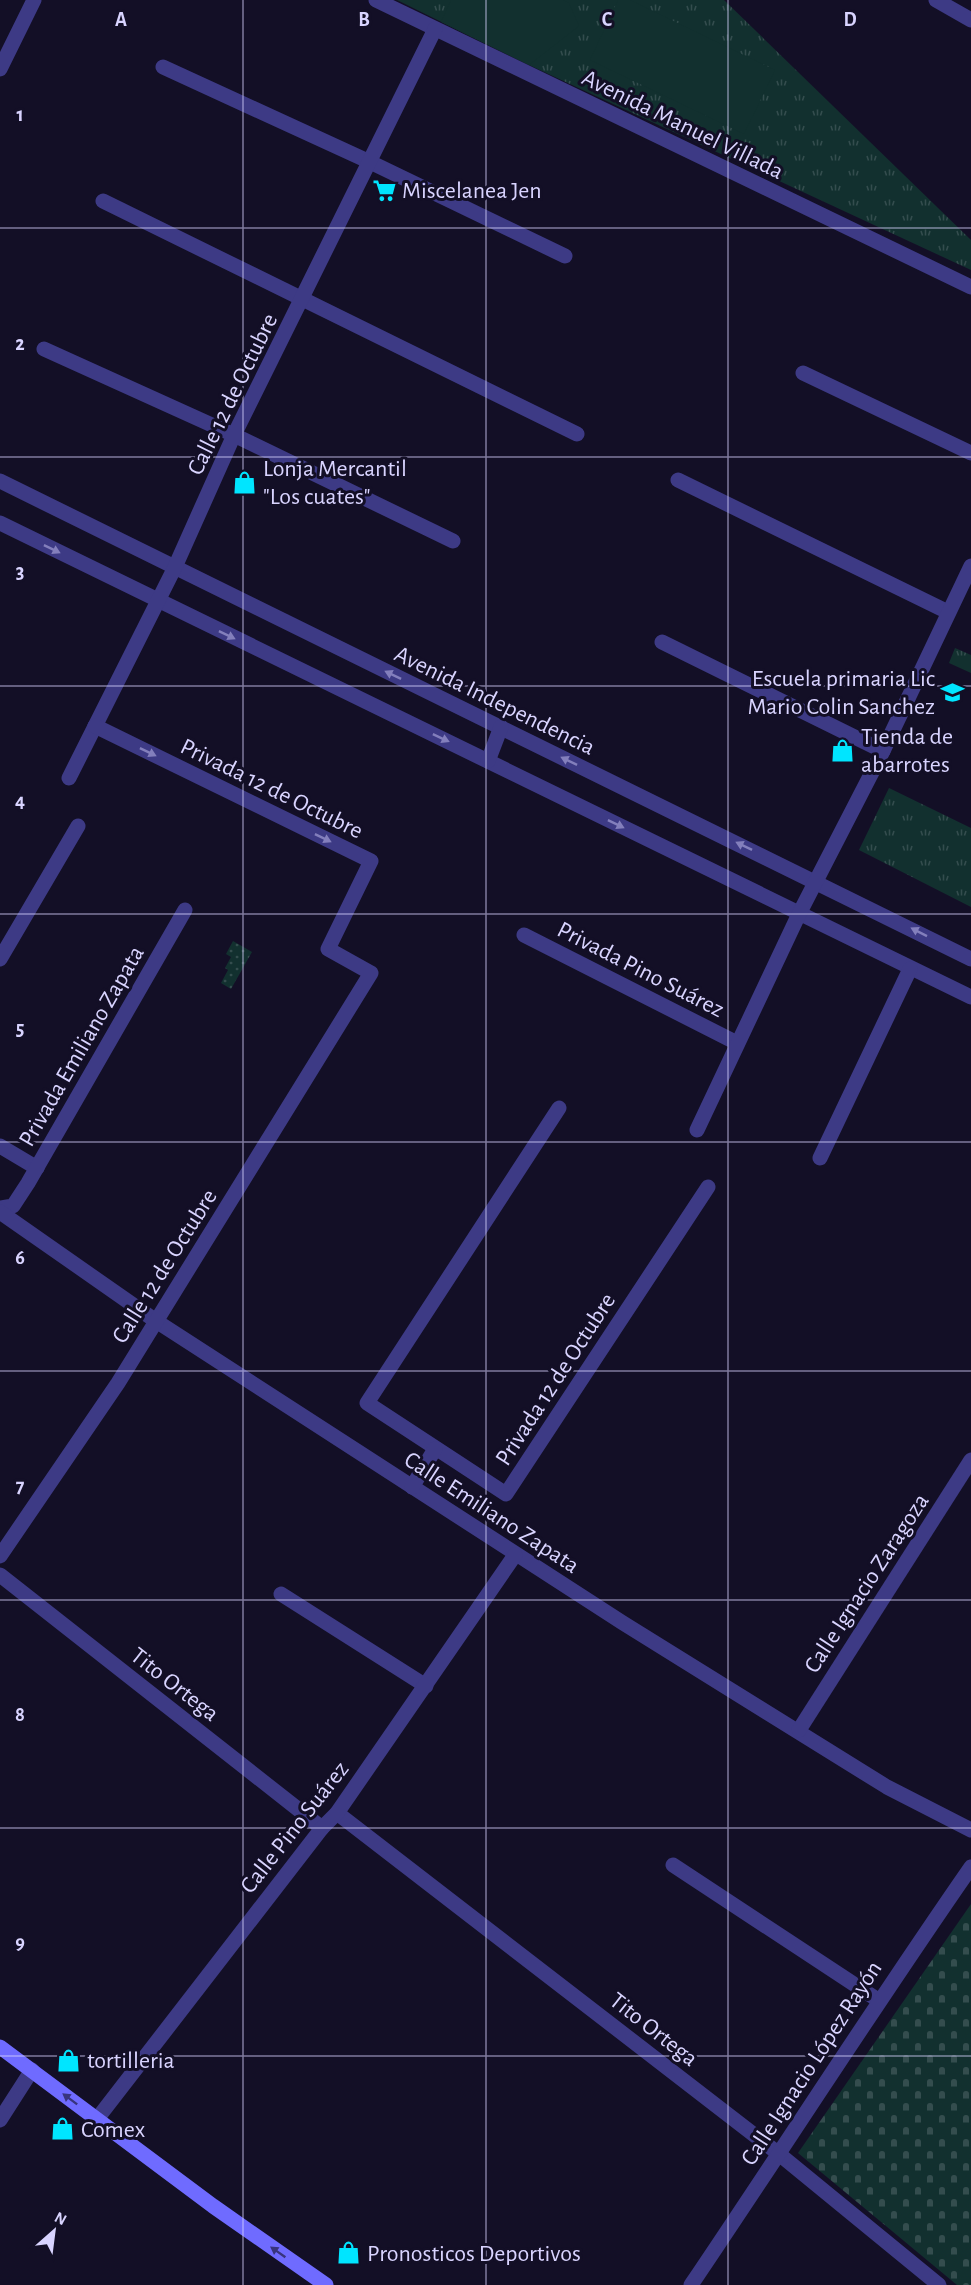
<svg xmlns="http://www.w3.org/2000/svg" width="971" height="2285" font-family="'Alegreya Sans',sans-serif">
  <defs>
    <pattern id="grass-dots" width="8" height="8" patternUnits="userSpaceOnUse" patternTransform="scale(1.5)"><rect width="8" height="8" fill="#12302f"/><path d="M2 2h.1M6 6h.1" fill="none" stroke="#344d4e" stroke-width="1.8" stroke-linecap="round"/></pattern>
    <pattern id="cemetery-stones" width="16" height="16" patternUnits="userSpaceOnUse" patternTransform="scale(1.5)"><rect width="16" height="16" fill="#12302f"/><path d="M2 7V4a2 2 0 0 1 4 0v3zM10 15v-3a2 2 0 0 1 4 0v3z" fill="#344d4e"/></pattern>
    <pattern id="park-tufts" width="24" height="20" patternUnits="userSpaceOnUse" patternTransform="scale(1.5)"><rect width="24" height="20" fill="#12302f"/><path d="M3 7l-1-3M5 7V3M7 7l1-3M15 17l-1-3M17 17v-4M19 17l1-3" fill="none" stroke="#344d4e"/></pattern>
  </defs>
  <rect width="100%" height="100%" fill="#130f26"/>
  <path fill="url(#grass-dots)" d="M 233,941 L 252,952 L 231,989 L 221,983 L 228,970 L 225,968 L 231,957 L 226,954 Z"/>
  <path fill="url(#cemetery-stones)" d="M 971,1904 L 971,2285 L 957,2285 L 798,2153 Z"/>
  <g fill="url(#park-tufts)">
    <path d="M 397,0 L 724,0 L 971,240 L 971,270 L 529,65 Z"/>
    <path d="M 955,648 L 971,655 L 971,673 L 949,663 Z"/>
    <path d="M 889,788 L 971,828 L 971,907 L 859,850 Z"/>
  </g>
  <g fill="#12302f">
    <path d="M 451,0 L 563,0 L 569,3 L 579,26 L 529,65 L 441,22 Z"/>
    <path d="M 618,0 L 630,0 L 775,70 L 744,134 L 590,60 Z"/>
  </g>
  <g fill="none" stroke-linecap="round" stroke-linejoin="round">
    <g stroke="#3d3a85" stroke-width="15">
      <path d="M 376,0 L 971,287"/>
      <path d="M 936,0 L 971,20"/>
      <path d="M 163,67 L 370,162 L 565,256"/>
      <path d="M 0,69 L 34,0"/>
      <path d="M 103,201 L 577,434"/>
      <path d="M 44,349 L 234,435 L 453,541"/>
      <path d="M 803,373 L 971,453"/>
      <path d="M 678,480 L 948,612"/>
      <path d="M 0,481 L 971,959"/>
      <path d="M 0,523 L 971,997"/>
      <path d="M 662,642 L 883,751"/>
      <path d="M 488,761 L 501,727"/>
      <path d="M 69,778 L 175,567 L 234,435 L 435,29"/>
      <path d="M 524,935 L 737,1043"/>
      <path d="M 0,959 L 78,826"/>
      <path d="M 559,1108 L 367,1403 L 506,1494 L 708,1187"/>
      <path d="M 697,1130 L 799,914 L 883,751 L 971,566"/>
      <path d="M 0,1146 L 37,1168"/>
      <path d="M 820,1158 L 910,969"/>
      <path d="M 0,1208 L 13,1206 L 28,1183 L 185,910"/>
      <path d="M 0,1212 L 156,1321 L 623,1623 L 887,1787 L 971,1830"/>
      <path d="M 412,1487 L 435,1449"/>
      <path d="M 0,1556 L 118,1383 L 371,973 L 328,949 L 371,861 L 95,726"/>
      <path d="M 0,1575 L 322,1828"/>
      <path d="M 281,1594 L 426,1686"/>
      <path d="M 799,1730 L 971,1460"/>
      <path d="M 337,1813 L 779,2154 L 939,2285"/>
      <path d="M 673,1865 L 878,2000"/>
      <path d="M 97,2119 L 322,1828 L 337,1813 L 515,1555"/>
      <path d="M 0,2120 L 32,2070"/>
      <path d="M 691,2285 C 785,2146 875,2005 971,1867"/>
    </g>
    <path stroke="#6f6bff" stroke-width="15" d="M 0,2047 L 213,2206 L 326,2285"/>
  </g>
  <defs><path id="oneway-solid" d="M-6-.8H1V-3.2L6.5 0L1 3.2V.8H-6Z" transform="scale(1.5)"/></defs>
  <g fill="#837fbc">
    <use href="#oneway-solid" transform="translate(52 549) rotate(26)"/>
    <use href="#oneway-solid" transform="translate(227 635) rotate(26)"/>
    <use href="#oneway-solid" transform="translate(393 675) rotate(-154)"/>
    <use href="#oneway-solid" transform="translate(441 738) rotate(25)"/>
    <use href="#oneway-solid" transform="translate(148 752) rotate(26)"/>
    <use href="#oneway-solid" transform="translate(569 761) rotate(-154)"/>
    <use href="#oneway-solid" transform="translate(616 824) rotate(26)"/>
    <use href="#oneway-solid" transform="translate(323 838) rotate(26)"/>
    <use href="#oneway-solid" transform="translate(744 846) rotate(-154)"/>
    <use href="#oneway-solid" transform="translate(919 932) rotate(-153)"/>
  </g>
  <g fill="#38347d">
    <use href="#oneway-solid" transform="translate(70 2099) rotate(-143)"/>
    <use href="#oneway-solid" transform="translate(278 2252) rotate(-145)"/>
  </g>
  <path fill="none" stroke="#d9d4ff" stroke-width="1.5" stroke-opacity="0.55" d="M 243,0 L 243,2285M 486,0 L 486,2285M 728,0 L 728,2285M 0,228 L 971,228M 0,457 L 971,457M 0,686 L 971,686M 0,914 L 971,914M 0,1142 L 971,1142M 0,1371 L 971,1371M 0,1600 L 971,1600M 0,1828 L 971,1828M 0,2056 L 971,2056"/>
  <defs>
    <symbol id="supermarket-bare" viewBox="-9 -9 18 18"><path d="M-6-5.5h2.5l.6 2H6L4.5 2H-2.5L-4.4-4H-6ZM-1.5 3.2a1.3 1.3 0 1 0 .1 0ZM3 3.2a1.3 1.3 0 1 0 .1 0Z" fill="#00e5ff" stroke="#130f26" stroke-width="2.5" paint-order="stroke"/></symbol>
    <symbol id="shop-bare" viewBox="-9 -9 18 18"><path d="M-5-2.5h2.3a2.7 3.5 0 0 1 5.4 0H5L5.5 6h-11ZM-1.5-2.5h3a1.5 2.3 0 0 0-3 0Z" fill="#00e5ff" stroke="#130f26" stroke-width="2.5" paint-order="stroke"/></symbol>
    <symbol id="school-bare" viewBox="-9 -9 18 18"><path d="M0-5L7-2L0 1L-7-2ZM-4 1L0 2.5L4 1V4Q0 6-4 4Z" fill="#00e5ff" stroke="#130f26" stroke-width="2.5" paint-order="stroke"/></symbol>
  </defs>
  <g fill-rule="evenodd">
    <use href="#supermarket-bare" x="368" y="174" width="33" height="33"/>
    <use href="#shop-bare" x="228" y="466" width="33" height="33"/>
    <use href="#school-bare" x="936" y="676" width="33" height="33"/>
    <use href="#shop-bare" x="826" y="734" width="33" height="33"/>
    <use href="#shop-bare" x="52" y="2044" width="33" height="33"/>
    <use href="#shop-bare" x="46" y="2112" width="33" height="33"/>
    <use href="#shop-bare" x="332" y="2236" width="33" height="33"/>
  </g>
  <g text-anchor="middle" stroke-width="6" stroke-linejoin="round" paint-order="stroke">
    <g font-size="24" fill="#d9d4ff" stroke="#130f26">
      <text transform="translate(683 124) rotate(26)" y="8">Avenida Manuel Villada</text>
      <text transform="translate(232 394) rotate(-64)" y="8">Calle 12 de Octubre</text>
      <text transform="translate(495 700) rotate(26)" y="8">Avenida Independencia</text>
      <text transform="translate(272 788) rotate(26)" y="8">Privada 12 de Octubre</text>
      <text transform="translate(641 969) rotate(27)" y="8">Privada Pino Suárez</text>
      <text transform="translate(81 1046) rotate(-60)" y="8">Privada Emiliano Zapata</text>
      <text transform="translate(164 1266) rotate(-58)" y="8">Calle 12 de Octubre</text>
      <text transform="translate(555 1379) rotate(-57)" y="8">Privada 12 de Octubre</text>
      <text transform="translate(492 1512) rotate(33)" y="8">Calle Emiliano Zapata</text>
      <text transform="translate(866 1583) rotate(-57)" y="8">Calle Ignacio Zaragoza</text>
      <text transform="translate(175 1684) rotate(38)" y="8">Tito Ortega</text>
      <text transform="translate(294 1827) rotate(-52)" y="8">Calle Pino Suárez</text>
      <text transform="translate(654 2029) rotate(38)" y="8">Tito Ortega</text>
      <text transform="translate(811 2063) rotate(-57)" y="8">Calle Ignacio López Rayón</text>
    </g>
    <g font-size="24" fill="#d9d4ff" stroke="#130f26" text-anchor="start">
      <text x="402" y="198">Miscelanea Jen</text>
      <text x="263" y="476">Lonja Mercantil<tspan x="263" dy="28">"Los cuates"</tspan></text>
      <text x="935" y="686" text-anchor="end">Escuela primaria Lic<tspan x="935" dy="28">Mario Colin Sanchez</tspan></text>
      <text x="861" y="744">Tienda de<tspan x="861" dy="28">abarrotes</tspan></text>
      <text x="87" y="2068">tortilleria</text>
      <text x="81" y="2137">Comex</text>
      <text x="367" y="2261">Pronosticos Deportivos</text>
    </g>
  </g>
  <g font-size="20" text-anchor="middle" font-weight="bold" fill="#d9d4ff" stroke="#130f26" stroke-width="6" stroke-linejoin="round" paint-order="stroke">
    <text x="121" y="26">A</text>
    <text x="364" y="26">B</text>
    <text x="607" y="26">C</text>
    <text x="850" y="26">D</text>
    <text x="20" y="121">1</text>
    <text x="20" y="350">2</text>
    <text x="20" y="578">3</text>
    <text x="20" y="807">4</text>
    <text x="20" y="1035">5</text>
    <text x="20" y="1264">6</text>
    <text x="20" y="1492">7</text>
    <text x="20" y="1721">8</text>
    <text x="20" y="1949">9</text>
  </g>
  <g transform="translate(54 2231) rotate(28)" stroke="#130f26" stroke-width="4.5" paint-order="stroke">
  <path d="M0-4.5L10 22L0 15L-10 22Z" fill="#d9d4ff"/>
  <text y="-9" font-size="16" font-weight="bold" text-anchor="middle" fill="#d9d4ff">N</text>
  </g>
</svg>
